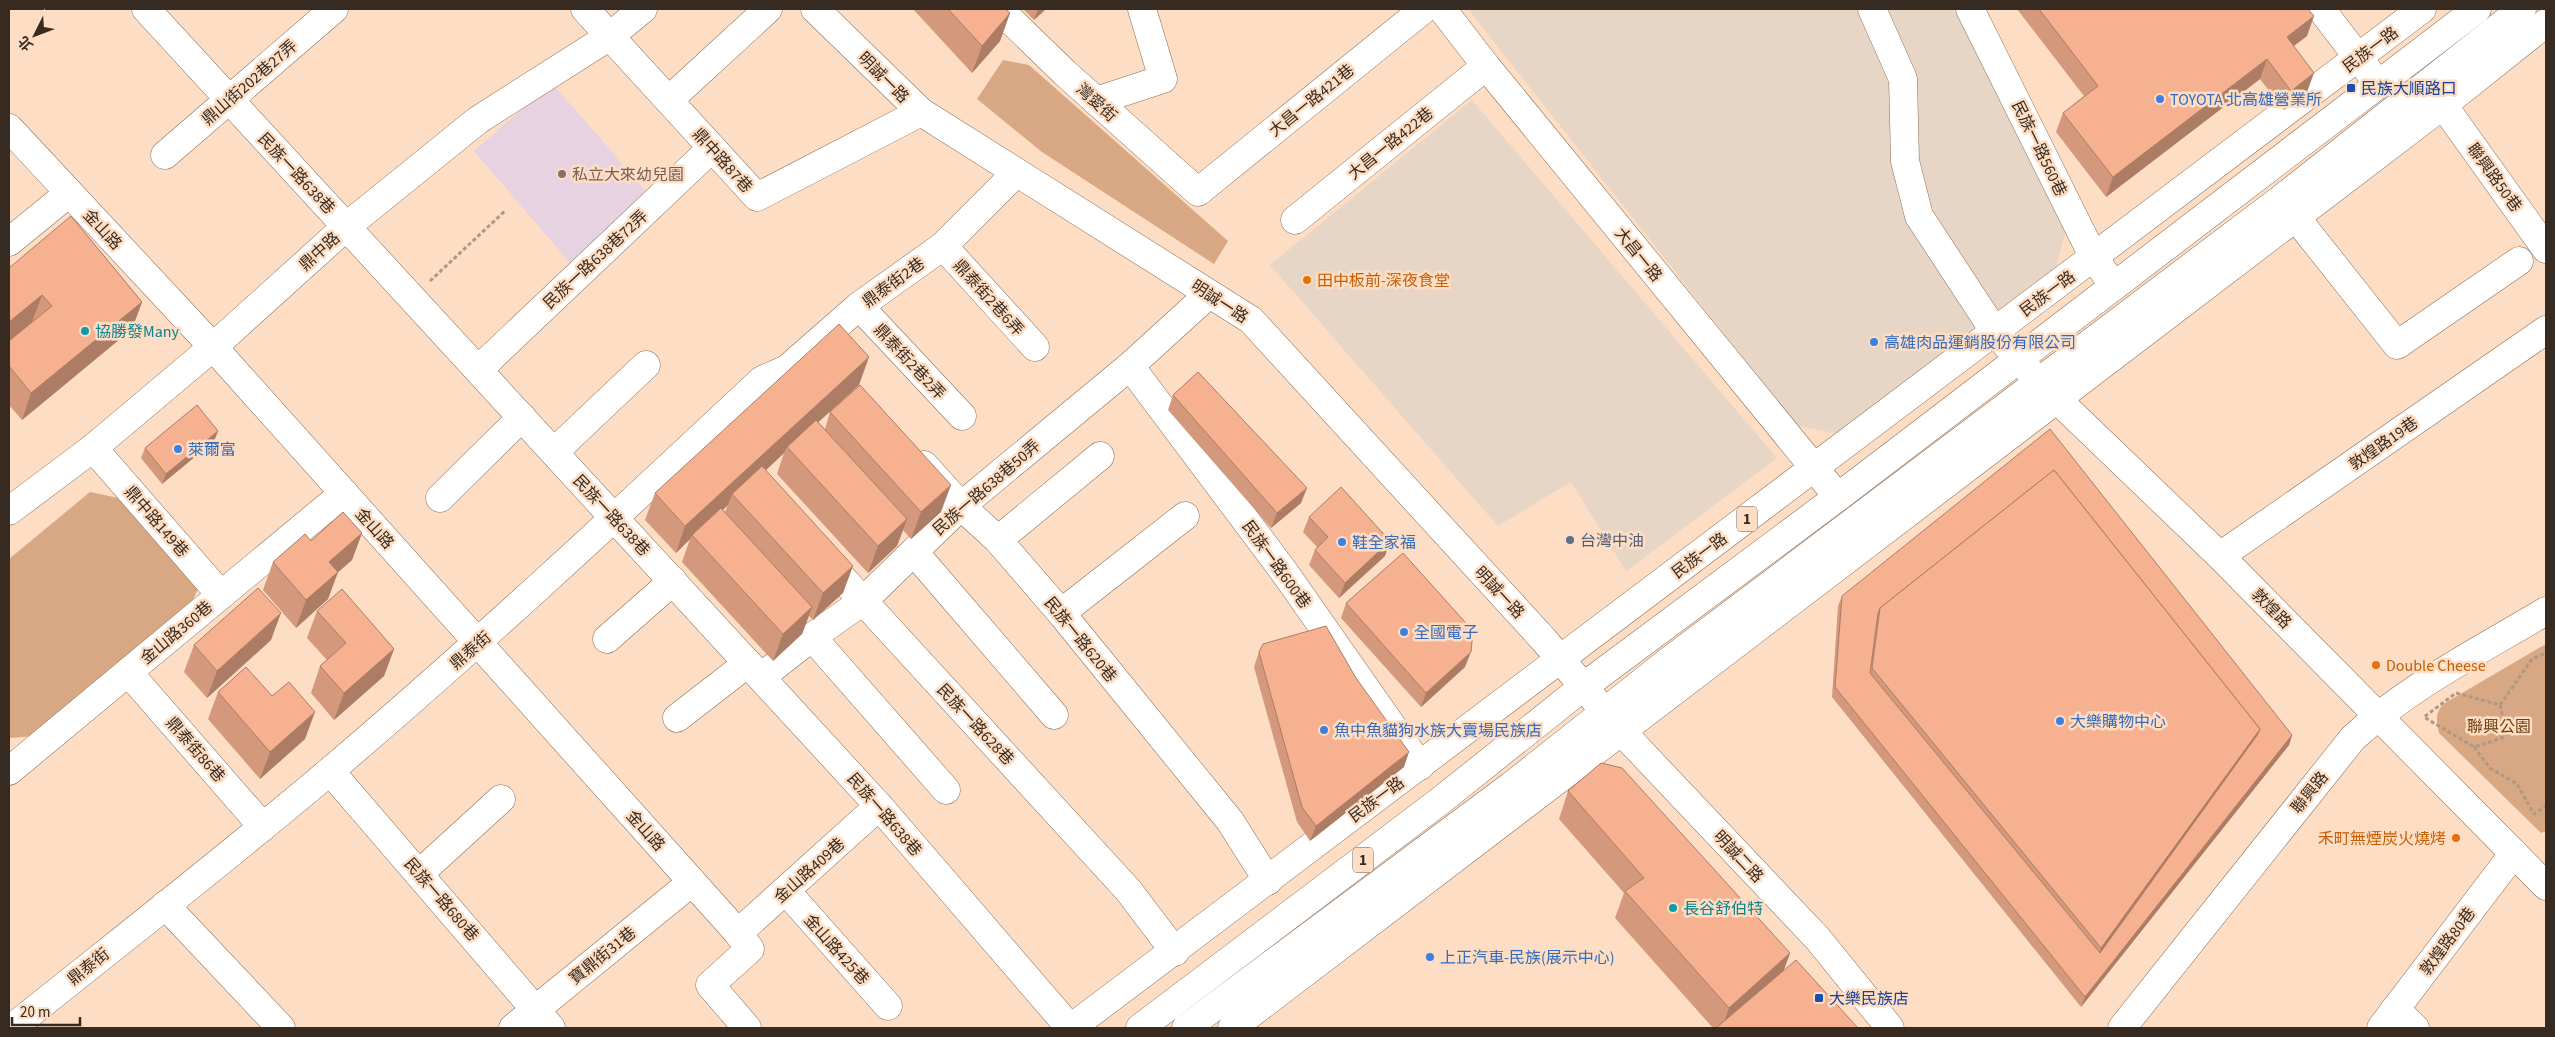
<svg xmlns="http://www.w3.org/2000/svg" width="2555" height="1037" font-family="'Source Sans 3','Noto Sans TC',sans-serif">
  <rect width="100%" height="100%" fill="#fdddc3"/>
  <g fill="#e7d6c5">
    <path d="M 1468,9 L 1958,9 L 2066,229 L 2056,267 L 1836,433 L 1797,426 Z"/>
    <path d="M 1472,100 L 1777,458 L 1626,571 L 1571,482 L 1498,526 L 1270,265 Z"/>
  </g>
  <path fill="#e7d2e1" d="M 552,83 L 651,197 L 572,265 L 474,151 Z"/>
  <g fill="#d7a883">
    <path d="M 1003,60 L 1029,65 L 1228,241 L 1214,264 L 1042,152 L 977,99 Z"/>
    <path d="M 90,492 L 123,499 L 199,586 L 188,611 L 35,736 L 9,738 L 9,559 Z"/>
    <path d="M 2546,644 L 2546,831 L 2541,833 L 2439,733 C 2436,721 2435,711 2445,703 Z"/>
  </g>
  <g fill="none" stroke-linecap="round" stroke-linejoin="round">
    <defs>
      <g id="minor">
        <path d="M 146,9 L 879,806 L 1070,1028"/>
        <path d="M 585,9 L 757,197 L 921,112"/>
        <path d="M 815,9 L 921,112 L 1251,320 L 1544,640 L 1622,732 L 1818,939 L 1890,1028"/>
        <path d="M 999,9 L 1065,73 L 1198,192 L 1424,9"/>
        <path d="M 1442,9 L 1486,66 L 1838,497"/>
        <path d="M 1872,9 L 1903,79 L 1905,161 L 1919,216 L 1995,332 L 2039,382 L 2220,556 L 2546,886"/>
        <path d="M 1970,9 L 2094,258 L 2114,286"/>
        <path d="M 2321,9 L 2379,85"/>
        <path d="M 669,100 L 768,9"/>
        <path d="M 1096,101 L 1163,79 L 1142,9"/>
        <path d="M 2443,105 L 2546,249"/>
        <path d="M 9,128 L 213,347 L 738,933 L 750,949 L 710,985 L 747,1028"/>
        <path d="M 165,155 L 334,9"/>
        <path d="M 2282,200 L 2397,345 L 2519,261"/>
        <path d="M 1295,220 L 1486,66"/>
        <path d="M 9,242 L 69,193"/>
        <path d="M 943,246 L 1035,347"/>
        <path d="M 859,306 L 962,416"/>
        <path d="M 1130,366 L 1285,573 L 1420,766"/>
        <path d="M 478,370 L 712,148"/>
        <path d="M 93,448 L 221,595"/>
        <path d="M 554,452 L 646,365"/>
        <path d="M 924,465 L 961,506 L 998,540 L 1061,613 L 1230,821 L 1268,881"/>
        <path d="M 440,498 L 522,417"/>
        <path d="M 9,511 L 93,448 L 213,347 L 347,226 L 478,120 L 610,36 L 643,9"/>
        <path d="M 998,540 L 1100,456"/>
        <path d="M 914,552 L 1054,715"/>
        <path d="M 821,555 L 1128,890 L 1175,952"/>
        <path d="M 2220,556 L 2546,330"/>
        <path d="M 1061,613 L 1185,516"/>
        <path d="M 812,637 L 946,790"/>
        <path d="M 607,639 L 673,581"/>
        <path d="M 128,672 L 263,827"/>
        <path d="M 761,677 L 812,637 L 863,601 L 961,506 L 1130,366 L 1209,294"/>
        <path d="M 677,718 L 748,663"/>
        <path d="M 9,771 L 344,493"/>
        <path d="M 330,771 L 551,1028"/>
        <path d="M 420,873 L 501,799"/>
        <path d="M 786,891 L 888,1006"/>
        <path d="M 165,905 L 281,1028"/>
        <path d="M 738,933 L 879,806"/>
        <path d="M 2395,1009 L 2415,1028"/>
        <path d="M 12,1028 C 118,943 226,859 330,771 C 478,645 620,513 762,380 L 787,369 L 859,306 L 943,246 L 1016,173"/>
        <path d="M 513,1028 L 692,882"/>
        <path d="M 2122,1028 L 2353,738 C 2409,686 2481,650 2546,611"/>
        <path d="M 2381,1028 L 2514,853"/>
      </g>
      <g id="major">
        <path d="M 1071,1028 L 2422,9"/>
        <path d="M 1140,1028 L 1440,801 L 1583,687 L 1838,497 L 2477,9"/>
        <path d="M 1186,1028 L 1511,786 L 1665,664 L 2281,199 L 2522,9"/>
        <path d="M 1232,1028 L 2443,105 L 2546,23"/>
      </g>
    </defs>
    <use href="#minor" stroke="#8a6e57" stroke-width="29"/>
    <use href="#major" stroke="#8a6e57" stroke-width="29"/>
    <g stroke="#b09884" stroke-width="3" stroke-dasharray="4 2.5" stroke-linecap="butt">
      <path d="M 430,281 L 506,210"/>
      <path d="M 2456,693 L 2500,705 L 2506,730 L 2502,738 L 2474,747 L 2424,717 Z"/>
      <path d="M 2500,705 L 2532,659 L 2546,653"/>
      <path d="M 2474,747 L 2490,768 L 2517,784 L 2534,814 L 2546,806"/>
    </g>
    <use href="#minor" stroke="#fff" stroke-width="28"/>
    <use href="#major" stroke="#fff" stroke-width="28"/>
  </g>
  <g fill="#d4987c" fill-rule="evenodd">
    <path d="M 913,9 L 1005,9 L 1010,13 L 1000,41 L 972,73 Z"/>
    <path d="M 1023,9 L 1046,9 L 1034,20 Z"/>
    <path d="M 2017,9 L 2308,9 L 2307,36 L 2294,46 L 2307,92 L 2284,110 L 2260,79 L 2106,197 L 2056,132 L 2063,113 L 2084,96 Z"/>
    <path d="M 71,216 L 142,302 L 132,329 L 22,420 L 9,405 L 9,341 Z"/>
    <path d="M 859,385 L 818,422 L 825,429 L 830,412 L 941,512 L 911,539 L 903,530 L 897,546 L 868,573 L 777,474 L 784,453 L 765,471 L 843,593 L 813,620 L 809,616 L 802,634 L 773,661 L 682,562 L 690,539 L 676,553 L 645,520 L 655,493 ZM 728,505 L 725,512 L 723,510 Z"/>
    <path d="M 1173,395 L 1301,503 L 1271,528 L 1168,410 Z"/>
    <path d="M 218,431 L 214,441 L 162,484 L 141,458 L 145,448 Z"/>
    <path d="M 1309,517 L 1385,556 L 1339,598 L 1309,565 L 1315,550 L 1317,547 L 1303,532 Z"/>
    <path d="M 362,533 L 352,560 L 338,572 L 328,599 L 296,628 L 263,590 L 273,562 L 311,541 Z"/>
    <path d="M 1842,596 L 2292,735 L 2289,745 L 2081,1007 L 1832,697 L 1838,606 Z"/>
    <path d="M 1346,603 L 1465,667 L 1421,707 L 1341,618 Z"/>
    <path d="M 317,611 L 394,649 L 384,676 L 334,720 L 311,693 L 320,666 L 327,660 L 307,638 Z"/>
    <path d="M 271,640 L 207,698 L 184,672 L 194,645 Z"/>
    <path d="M 1259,652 L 1404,767 L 1310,841 L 1297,822 L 1254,667 Z"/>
    <path d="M 218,692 L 305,739 L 260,779 L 208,719 Z"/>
    <path d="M 1568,791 L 1790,953 L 1784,970 L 1858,1028 L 1713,1028 L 1615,918 L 1624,893 L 1559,819 Z"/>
  </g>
  <g fill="#ac7c65">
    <path d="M 1038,9 L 1046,9 L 1034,20 Z"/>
    <path d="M 1010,13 L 1000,41 L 972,73 L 982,46 Z"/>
    <path d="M 2314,16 L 2307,36 L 2280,56 L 2287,37 Z"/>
    <path d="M 2267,59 L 2260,79 L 2106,197 L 2113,177 Z"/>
    <path d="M 2314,73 L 2307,92 L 2284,110 L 2291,91 Z"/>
    <path d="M 42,295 L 32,322 L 9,341 L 9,322 Z"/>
    <path d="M 142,302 L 132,329 L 22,420 L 31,393 Z"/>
    <path d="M 869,357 L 859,385 L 789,449 L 787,447 L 784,453 L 736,498 L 732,494 L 728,505 L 694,536 L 692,535 L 690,539 L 676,553 L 685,526 Z"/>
    <path d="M 218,431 L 214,441 L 162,484 L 166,474 Z"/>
    <path d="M 951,485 L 941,512 L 911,539 L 921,512 Z"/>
    <path d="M 1307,488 L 1301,503 L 1271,528 L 1277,513 Z"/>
    <path d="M 907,519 L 897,546 L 868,573 L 878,546 Z"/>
    <path d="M 362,533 L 352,560 L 328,581 L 338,572 L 328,599 L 296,628 L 306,600 L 329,562 Z"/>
    <path d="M 1390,541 L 1385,556 L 1339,598 L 1345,583 Z"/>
    <path d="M 853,566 L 843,593 L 813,620 L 823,593 Z"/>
    <path d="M 812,607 L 802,634 L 773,661 L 783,634 Z"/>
    <path d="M 281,613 L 271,640 L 207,698 L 217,671 Z"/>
    <path d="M 394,649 L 384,676 L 334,720 L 344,693 Z"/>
    <path d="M 1471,652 L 1465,667 L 1421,707 L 1426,693 Z"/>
    <path d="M 315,712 L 305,739 L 260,779 L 270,752 Z"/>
    <path d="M 2260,729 L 2255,744 L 2096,963 L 2101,948 Z"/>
    <path d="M 2292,735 L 2289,745 L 2081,1007 L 2085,997 Z"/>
    <path d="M 1409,752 L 1404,767 L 1310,841 L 1316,826 Z"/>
    <path d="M 1790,953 L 1780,980 L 1722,1028 L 1729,1008 Z"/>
  </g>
  <g fill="#f6b190" stroke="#ac7c65" fill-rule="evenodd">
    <path d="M 948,9 L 1005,9 L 1010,13 L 982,46 Z"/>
    <path d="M 2039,9 L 2308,9 L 2314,16 L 2287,37 L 2314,73 L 2291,91 L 2267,59 L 2113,177 L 2063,113 L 2098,86 Z"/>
    <path d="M 71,216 L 142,302 L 31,393 L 9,366 L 9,341 L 52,306 L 42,295 L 9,322 L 9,268 Z"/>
    <path d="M 839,324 L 869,357 L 685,526 L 655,493 Z"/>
    <path d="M 1198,372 L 1307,488 L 1277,513 L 1173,395 Z"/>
    <path d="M 860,385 L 951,485 L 921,512 L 830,412 Z"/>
    <path d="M 197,405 L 218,431 L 166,474 L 145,448 Z"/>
    <path d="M 816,420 L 907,519 L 878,546 L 787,447 Z"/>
    <path d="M 2050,429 L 2292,735 L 2085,997 L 1835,687 L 1842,596 ZM 2054,470 L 2260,729 L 2258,734 L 2100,953 L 1870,673 L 1878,613 L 1880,608 Z"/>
    <path d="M 762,466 L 853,566 L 823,593 L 732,494 Z"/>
    <path d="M 2054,470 L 2260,729 L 2101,948 L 1872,668 L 1880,608 Z"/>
    <path d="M 1341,487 L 1390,541 L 1345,583 L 1315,550 L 1328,537 L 1309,517 Z"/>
    <path d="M 721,508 L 812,607 L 783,634 L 692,535 Z"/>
    <path d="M 343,512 L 362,533 L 329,562 L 338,572 L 306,600 L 273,562 L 305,534 L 311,541 Z"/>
    <path d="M 1403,553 L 1473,631 L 1471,652 L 1426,693 L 1346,603 Z"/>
    <path d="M 258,588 L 281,613 L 217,671 L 194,645 Z"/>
    <path d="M 342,589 L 394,649 L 344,693 L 320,666 L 346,643 L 317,611 Z"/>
    <path d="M 1326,626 L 1356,678 L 1409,752 L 1316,826 L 1302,807 L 1259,652 L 1263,644 Z"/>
    <path d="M 246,667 L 272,696 L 289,682 L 315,712 L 270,752 L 218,692 Z"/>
    <path d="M 1601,763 L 1622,768 L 1790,953 L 1729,1008 L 1625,891 L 1644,878 L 1568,791 Z"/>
    <path d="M 1796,960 L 1858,1028 L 1716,1028 Z"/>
  </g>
  <g fill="#1a4fb4" stroke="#fdddc3" stroke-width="2">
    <rect x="2346" y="83" width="10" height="10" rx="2.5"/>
    <rect x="1814" y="993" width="10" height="10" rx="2.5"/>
  </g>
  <g fill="#3f7fe0" stroke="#fdddc3" stroke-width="2">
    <circle cx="2160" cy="99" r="5"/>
    <circle cx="1874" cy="342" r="5"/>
    <circle cx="178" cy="449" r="5"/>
    <circle cx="1342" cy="542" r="5"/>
    <circle cx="1404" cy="632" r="5"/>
    <circle cx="2060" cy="721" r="5"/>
    <circle cx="1324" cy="730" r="5"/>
    <circle cx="1430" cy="957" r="5"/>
  </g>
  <circle fill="#8d6e63" stroke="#fdddc3" stroke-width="2" cx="562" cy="174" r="5"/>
  <g fill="#e8710a" stroke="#fdddc3" stroke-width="2">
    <circle cx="1307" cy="280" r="5"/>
    <circle cx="2376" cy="665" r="5"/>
    <circle cx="2456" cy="838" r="5"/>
  </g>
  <g fill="#0f9aa8" stroke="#fdddc3" stroke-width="2">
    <circle cx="85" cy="331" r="5"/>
    <circle cx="1673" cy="908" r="5"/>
  </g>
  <circle fill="#5c6f8a" stroke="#fdddc3" stroke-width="2" cx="1570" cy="540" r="5"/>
  <g text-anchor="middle" stroke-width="5" stroke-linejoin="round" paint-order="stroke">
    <g fill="#fdddc3" stroke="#726052" stroke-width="1">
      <rect x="1737" y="506.5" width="20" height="25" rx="4"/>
      <rect x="1353" y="847.5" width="20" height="25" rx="4"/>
    </g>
    <g font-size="15" font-weight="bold" fill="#372b21">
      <text x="1747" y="524">1</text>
      <text x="1363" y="865">1</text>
    </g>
    <g font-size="16" fill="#372b21" stroke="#fdddc3">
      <text transform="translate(2370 49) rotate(-37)" y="6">民族一路</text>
      <text transform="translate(884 77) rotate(45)" y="6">明誠一路</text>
      <text transform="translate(249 82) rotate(-41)" y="6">鼎山街202巷27弄</text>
      <text transform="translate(1311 100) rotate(-39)" y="6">大昌一路421巷</text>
      <text transform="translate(1097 102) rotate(42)" y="6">灣愛街</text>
      <text transform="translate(1390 143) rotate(-39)" y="6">大昌一路422巷</text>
      <text transform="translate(2040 148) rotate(64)" y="6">民族一路560巷</text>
      <text transform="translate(723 160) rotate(48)" y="6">鼎中路87巷</text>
      <text transform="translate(297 173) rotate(47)" y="6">民族一路638巷</text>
      <text transform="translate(2495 177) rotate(54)" y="6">聯興路50巷</text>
      <text transform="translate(103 229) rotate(47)" y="6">金山路</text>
      <text transform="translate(319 251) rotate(-42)" y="6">鼎中路</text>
      <text transform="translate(1639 254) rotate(51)" y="6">大昌一路</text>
      <text transform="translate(595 259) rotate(-43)" y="6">民族一路638巷72弄</text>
      <text transform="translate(893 282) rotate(-36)" y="6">鼎泰街2巷</text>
      <text transform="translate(2047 293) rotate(-37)" y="6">民族一路</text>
      <text transform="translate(989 297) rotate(48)" y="6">鼎泰街2巷6弄</text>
      <text transform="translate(1220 301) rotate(33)" y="6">明誠一路</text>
      <text transform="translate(910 361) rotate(47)" y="6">鼎泰街2巷2弄</text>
      <text transform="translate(2383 443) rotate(-35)" y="6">敦煌路19巷</text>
      <text transform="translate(986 487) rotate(-41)" y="6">民族一路638巷50弄</text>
      <text transform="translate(612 515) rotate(47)" y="6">民族一路638巷</text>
      <text transform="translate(157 521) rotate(49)" y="6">鼎中路149巷</text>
      <text transform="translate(375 528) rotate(48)" y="6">金山路</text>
      <text transform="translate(1699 555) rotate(-37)" y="6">民族一路</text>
      <text transform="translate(1277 564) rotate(54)" y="6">民族一路600巷</text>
      <text transform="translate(1500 592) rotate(47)" y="6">明誠一路</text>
      <text transform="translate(2272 608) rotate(45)" y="6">敦煌路</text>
      <text transform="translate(176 632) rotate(-40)" y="6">金山路360巷</text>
      <text transform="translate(1081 639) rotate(51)" y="6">民族一路620巷</text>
      <text transform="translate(470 650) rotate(-41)" y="6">鼎泰街</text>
      <text transform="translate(976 724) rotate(47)" y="6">民族一路628巷</text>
      <text transform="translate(196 749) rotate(49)" y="6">鼎泰街86巷</text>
      <text transform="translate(2309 792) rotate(-51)" y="6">聯興路</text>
      <text transform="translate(1376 799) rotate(-37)" y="6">民族一路</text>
      <text transform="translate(885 814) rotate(49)" y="6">民族一路638巷</text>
      <text transform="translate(646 830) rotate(48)" y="6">金山路</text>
      <text transform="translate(1739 856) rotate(47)" y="6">明誠二路</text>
      <text transform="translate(809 870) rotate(-42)" y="6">金山路409巷</text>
      <text transform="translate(442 899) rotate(49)" y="6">民族一路680巷</text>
      <text transform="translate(2447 941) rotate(-53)" y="6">敦煌路80巷</text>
      <text transform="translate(837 949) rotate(48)" y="6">金山路425巷</text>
      <text transform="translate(602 955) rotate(-39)" y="6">寶鼎街31巷</text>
      <text transform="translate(88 966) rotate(-39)" y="6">鼎泰街</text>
    </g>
    <g font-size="16" fill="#164399" stroke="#fdddc3" text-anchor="start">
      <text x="2361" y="94">民族大順路口</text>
      <text x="1829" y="1004">大樂民族店</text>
    </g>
    <g font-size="16" fill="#366cbe" stroke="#fdddc3" text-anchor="start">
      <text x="2170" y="105">TOYOTA 北高雄營業所</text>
      <text x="1884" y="348">高雄肉品運銷股份有限公司</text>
      <text x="188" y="455">萊爾富</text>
      <text x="1352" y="548">鞋全家福</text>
      <text x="1414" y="638">全國電子</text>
      <text x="2070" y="727">大樂購物中心</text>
      <text x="1334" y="736">魚中魚貓狗水族大賣場民族店</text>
      <text x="1440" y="963">上正汽車-民族(展示中心)</text>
    </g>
    <g font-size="16" fill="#785e54" stroke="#fdddc3" text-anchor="start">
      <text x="572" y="180">私立大來幼兒園</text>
    </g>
    <g font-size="16" fill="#c56008" stroke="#fdddc3" text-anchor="start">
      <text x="1317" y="286">田中板前-深夜食堂</text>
      <text x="2386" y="671">Double Cheese</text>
      <text x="2446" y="844" text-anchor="end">禾町無煙炭火燒烤</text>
    </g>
    <g font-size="16" fill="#0d838f" stroke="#fdddc3" text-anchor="start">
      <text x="95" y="337">協勝發Many</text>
      <text x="1683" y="914">長谷舒伯特</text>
    </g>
    <g font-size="16" fill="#4e5e75" stroke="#fdddc3" text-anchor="start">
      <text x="1580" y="546">台灣中油</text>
    </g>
    <g font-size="16" fill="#6f4012" stroke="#fdddc3">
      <text x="2499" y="732">聯興公園</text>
    </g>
  </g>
  <rect width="2555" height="1037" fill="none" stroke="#372b21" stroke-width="20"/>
  <g transform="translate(35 35) rotate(228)" stroke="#fdddc3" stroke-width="4" paint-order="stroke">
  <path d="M0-4L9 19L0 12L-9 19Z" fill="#372b21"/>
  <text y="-8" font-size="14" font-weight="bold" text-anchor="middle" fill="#372b21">北</text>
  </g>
  <path d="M12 1017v8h68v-8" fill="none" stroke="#372b21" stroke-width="2.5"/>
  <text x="20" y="1017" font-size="15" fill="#372b21" stroke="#fdddc3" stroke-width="4" paint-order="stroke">20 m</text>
</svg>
